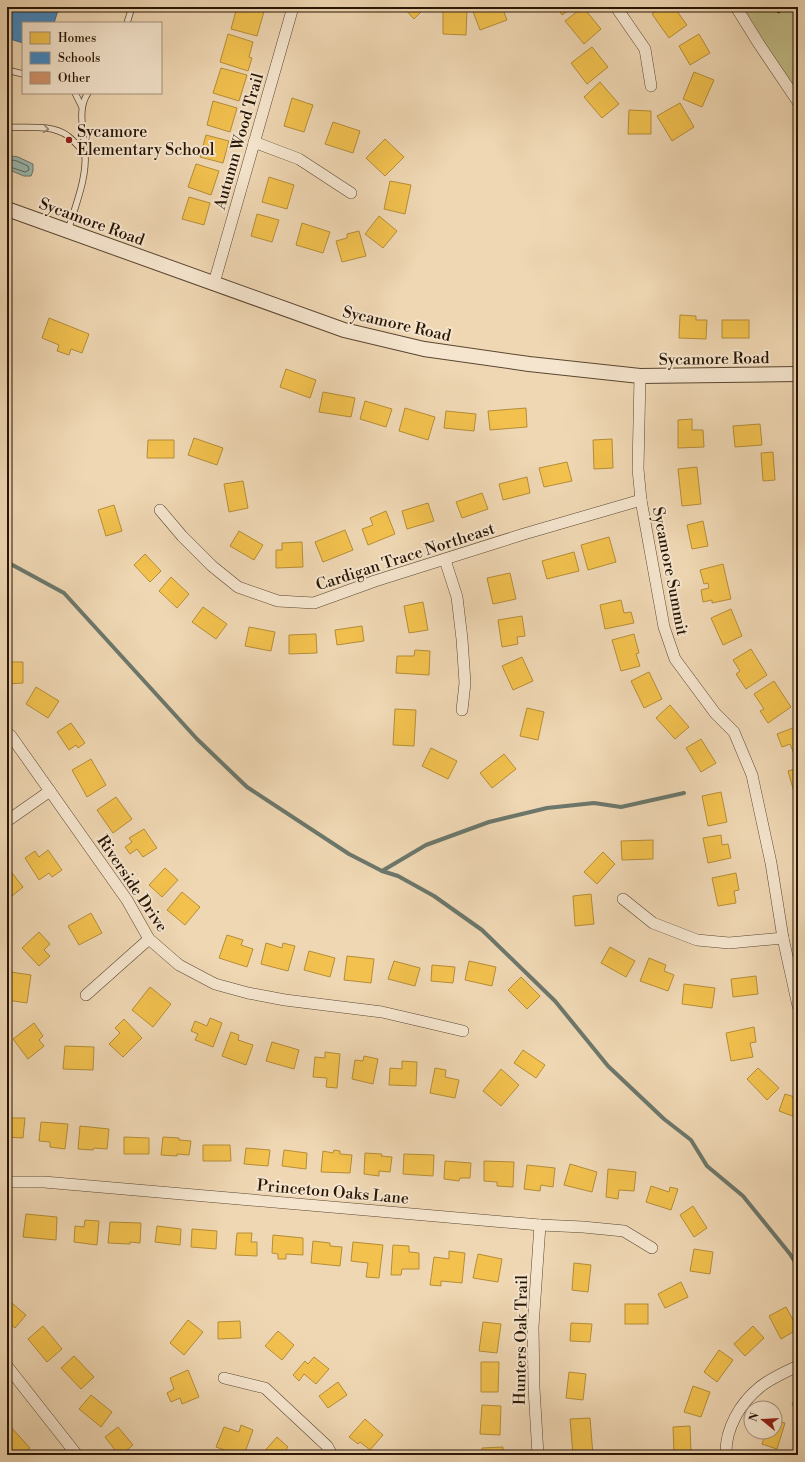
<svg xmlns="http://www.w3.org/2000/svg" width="805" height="1462" font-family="'Libre Bodoni',serif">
  <rect width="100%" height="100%" fill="#efd7b3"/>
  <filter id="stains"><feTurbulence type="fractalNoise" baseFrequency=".005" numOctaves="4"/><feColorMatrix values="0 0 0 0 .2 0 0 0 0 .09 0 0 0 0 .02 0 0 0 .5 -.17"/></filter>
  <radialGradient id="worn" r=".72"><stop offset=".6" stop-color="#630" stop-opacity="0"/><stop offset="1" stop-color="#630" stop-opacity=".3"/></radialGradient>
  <path fill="#c1bc87" stroke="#746846" d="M 731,7 L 798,7 L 798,103 Z"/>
  <path fill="#9ab9b0" stroke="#6c776b" d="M 7,155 L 18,157 L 33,164 L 33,171 L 31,176 L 24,176 L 7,169 Z"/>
  <g fill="#f2c14e" stroke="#b58d38">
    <path d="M 237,7 L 265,8 L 257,36 L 231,29 Z"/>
    <path d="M 403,7 L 426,7 L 414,19 Z"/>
    <path d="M 478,7 L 502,7 L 507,20 L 480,30 L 472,9 Z"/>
    <path d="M 557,7 L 573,7 L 562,15 Z"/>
    <path d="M 583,7 L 601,29 L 584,44 L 565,21 Z"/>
    <path d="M 661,7 L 674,7 L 687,25 L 669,38 L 652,14 Z"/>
    <path d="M 443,8 L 467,9 L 466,35 L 443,34 Z"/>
    <path d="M 228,34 L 253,42 L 249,57 L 252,58 L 248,71 L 220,62 Z"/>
    <path d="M 699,34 L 710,53 L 690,65 L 679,46 Z"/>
    <path d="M 592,47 L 608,67 L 587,84 L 571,63 Z"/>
    <path d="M 221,68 L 247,75 L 239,101 L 213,93 Z"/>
    <path d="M 694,72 L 714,80 L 702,107 L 683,99 Z"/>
    <path d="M 600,82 L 619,104 L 602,118 L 584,97 Z"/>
    <path d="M 292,98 L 313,105 L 304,132 L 284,126 Z"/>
    <path d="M 213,101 L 237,108 L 230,132 L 207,125 Z"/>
    <path d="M 680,103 L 694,127 L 672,141 L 657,116 Z"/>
    <path d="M 629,110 L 651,111 L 651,134 L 628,134 Z"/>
    <path d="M 333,122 L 360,131 L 353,153 L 325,144 Z"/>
    <path d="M 206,135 L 229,141 L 223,163 L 200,157 Z"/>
    <path d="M 385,139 L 404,157 L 385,176 L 366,158 Z"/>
    <path d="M 196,164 L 219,171 L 211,195 L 188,187 Z"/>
    <path d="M 269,177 L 294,185 L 287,209 L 262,202 Z"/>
    <path d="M 390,181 L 411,185 L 405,214 L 384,209 Z"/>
    <path d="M 189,197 L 210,203 L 204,225 L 182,219 Z"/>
    <path d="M 257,214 L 279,220 L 272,242 L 251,236 Z"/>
    <path d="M 379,216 L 397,231 L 383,248 L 365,234 Z"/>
    <path d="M 302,223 L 330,232 L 323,253 L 296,245 Z"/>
    <path d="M 359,231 L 366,256 L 342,262 L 336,241 L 347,238 L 347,234 Z"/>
    <path d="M 680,315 L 696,316 L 696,320 L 707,320 L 706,339 L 679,338 Z"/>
    <path d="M 49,318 L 89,334 L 82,353 L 71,349 L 69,355 L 57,351 L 59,345 L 42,338 Z"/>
    <rect x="722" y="320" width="27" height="18"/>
    <path d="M 286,369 L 316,380 L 310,398 L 280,387 Z"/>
    <path d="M 323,392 L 355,398 L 351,417 L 319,412 Z"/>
    <path d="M 365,401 L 392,409 L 386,427 L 360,419 Z"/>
    <path d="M 405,408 L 435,417 L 428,440 L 399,431 Z"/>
    <path d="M 526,408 L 527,427 L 490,430 L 488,411 Z"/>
    <path d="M 446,411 L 476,414 L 474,431 L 444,428 Z"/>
    <path d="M 692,419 L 692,430 L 703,430 L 704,447 L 678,448 L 678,420 Z"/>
    <path d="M 760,424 L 762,445 L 735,447 L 733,426 Z"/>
    <path d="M 194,438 L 223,448 L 217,465 L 188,455 Z"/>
    <path d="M 612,439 L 613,468 L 594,469 L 593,440 Z"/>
    <path d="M 148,440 L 174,440 L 174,458 L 147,458 Z"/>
    <path d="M 773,452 L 775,480 L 763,481 L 761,453 Z"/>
    <path d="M 567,462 L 572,481 L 544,487 L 539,468 Z"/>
    <path d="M 697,467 L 701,504 L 682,506 L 678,469 Z"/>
    <path d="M 527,477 L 530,493 L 503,500 L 499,484 Z"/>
    <path d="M 243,481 L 248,508 L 229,512 L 224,484 Z"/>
    <path d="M 482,493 L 488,509 L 462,518 L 456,502 Z"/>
    <path d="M 428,503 L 434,521 L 407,529 L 402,511 Z"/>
    <path d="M 114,505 L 122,531 L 106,536 L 98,510 Z"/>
    <path d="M 386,511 L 395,534 L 368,545 L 362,529 L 373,525 L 370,518 Z"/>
    <path d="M 703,521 L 708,546 L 692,549 L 687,525 Z"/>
    <path d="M 345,530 L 353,550 L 323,562 L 315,542 Z"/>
    <path d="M 239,531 L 263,545 L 254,560 L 230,546 Z"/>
    <path d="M 609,537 L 616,562 L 588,570 L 581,545 Z"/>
    <path d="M 302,542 L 303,567 L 276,568 L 276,550 L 282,550 L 282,543 Z"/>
    <path d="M 574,552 L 579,571 L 547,579 L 542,561 Z"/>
    <path d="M 145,554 L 161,571 L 150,582 L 134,565 Z"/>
    <path d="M 723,564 L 731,599 L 712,603 L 712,600 L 703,602 L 701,590 L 709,588 L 708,583 L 704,584 L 700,570 Z"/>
    <path d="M 510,573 L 516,599 L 493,604 L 487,578 Z"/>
    <path d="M 171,577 L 189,594 L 177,608 L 159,591 Z"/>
    <path d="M 621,600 L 624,613 L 631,612 L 634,623 L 605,629 L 600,605 Z"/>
    <path d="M 423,602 L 428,630 L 409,633 L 404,606 Z"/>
    <path d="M 203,607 L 227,624 L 216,639 L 192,622 Z"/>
    <path d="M 731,609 L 742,636 L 723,645 L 711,618 Z"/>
    <path d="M 522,616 L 525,636 L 517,637 L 518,644 L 502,647 L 498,620 Z"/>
    <path d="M 362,626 L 364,641 L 337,645 L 335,630 Z"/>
    <path d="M 249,627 L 275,632 L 271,651 L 245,646 Z"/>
    <path d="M 316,634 L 317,653 L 289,654 L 289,635 Z"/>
    <path d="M 634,634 L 639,653 L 636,654 L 640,666 L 621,671 L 612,640 Z"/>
    <path d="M 751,649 L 767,675 L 746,689 L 736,674 L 740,671 L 733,660 Z"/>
    <path d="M 415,650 L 430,651 L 429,675 L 396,673 L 397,656 L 414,656 Z"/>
    <path d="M 522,657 L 533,681 L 513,690 L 502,666 Z"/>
    <path d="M 7,662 L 23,662 L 23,683 L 7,684 Z"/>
    <path d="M 649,672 L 662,699 L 644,708 L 631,681 Z"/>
    <path d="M 774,681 L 791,707 L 768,723 L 760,711 L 764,709 L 754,694 Z"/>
    <path d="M 36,687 L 59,701 L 48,718 L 26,704 Z"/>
    <path d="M 670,705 L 689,727 L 675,739 L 656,718 Z"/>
    <path d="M 527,708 L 544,712 L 538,740 L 520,736 Z"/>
    <path d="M 395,709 L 416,710 L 414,746 L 393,745 Z"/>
    <path d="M 71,723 L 85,743 L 78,748 L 76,745 L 69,750 L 57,732 Z"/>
    <path d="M 798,726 L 798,752 L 794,754 L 790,744 L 782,747 L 777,734 Z"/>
    <path d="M 701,739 L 716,763 L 701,772 L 686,748 Z"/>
    <path d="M 431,748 L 457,761 L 448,779 L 422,766 Z"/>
    <path d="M 504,754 L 516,769 L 492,788 L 480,773 Z"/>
    <path d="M 91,759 L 106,785 L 87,797 L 72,770 Z"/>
    <path d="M 798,768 L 798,798 L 796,799 L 788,771 Z"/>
    <path d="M 721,792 L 727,822 L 708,826 L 702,796 Z"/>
    <path d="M 116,797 L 132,819 L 113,833 L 97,810 Z"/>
    <path d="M 144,829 L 157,848 L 143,857 L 137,849 L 130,854 L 125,847 L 132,842 L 129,838 Z"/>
    <path d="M 721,835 L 722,845 L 728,844 L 731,858 L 708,863 L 703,838 Z"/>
    <path d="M 653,840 L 653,859 L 622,860 L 621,841 Z"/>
    <path d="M 48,850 L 62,870 L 52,877 L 49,873 L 39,880 L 25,858 L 35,851 L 39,857 Z"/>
    <path d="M 603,852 L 615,864 L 597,884 L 584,872 Z"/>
    <path d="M 165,868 L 178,880 L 162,897 L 149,885 Z"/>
    <path d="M 9,869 L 23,887 L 7,900 L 7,870 Z"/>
    <path d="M 736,873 L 739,890 L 734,891 L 736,903 L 718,906 L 712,878 Z"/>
    <path d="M 182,892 L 200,907 L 185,925 L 167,910 Z"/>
    <path d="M 591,894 L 594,924 L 575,926 L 573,896 Z"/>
    <path d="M 91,913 L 102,933 L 79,945 L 68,926 Z"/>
    <path d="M 39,932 L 50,944 L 44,950 L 50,956 L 39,966 L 22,948 Z"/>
    <path d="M 227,935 L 243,940 L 241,945 L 253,949 L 247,967 L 219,958 Z"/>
    <path d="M 266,943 L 282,948 L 283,943 L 295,946 L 288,971 L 261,964 Z"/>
    <path d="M 610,947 L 635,961 L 626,977 L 601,963 Z"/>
    <path d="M 309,951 L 335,958 L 330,977 L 304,970 Z"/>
    <path d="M 347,956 L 374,959 L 371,983 L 344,980 Z"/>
    <path d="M 649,958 L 666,965 L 664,971 L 674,975 L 668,991 L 640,981 Z"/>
    <path d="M 394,961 L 420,968 L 415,986 L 388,979 Z"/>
    <path d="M 469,961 L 496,967 L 492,986 L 465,980 Z"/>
    <path d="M 432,965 L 455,967 L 453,983 L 431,981 Z"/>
    <path d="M 11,972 L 31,975 L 27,1003 L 7,1000 Z"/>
    <path d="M 756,976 L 758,994 L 733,997 L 731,979 Z"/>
    <path d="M 521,977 L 540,996 L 527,1009 L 508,990 Z"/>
    <path d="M 684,984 L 715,988 L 712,1008 L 682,1004 Z"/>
    <path d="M 150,987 L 171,1004 L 153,1027 L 132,1010 Z"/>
    <path d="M 210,1018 L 222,1023 L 213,1047 L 195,1040 L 198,1034 L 191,1031 L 195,1021 L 207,1026 Z"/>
    <path d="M 124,1019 L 142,1038 L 123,1057 L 109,1044 L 120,1033 L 115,1028 Z"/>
    <path d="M 34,1023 L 43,1036 L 39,1040 L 44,1046 L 28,1059 L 13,1039 Z"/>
    <path d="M 754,1027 L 756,1042 L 750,1043 L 753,1057 L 731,1061 L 726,1033 Z"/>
    <path d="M 231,1032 L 239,1035 L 238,1040 L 253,1045 L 246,1065 L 222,1056 Z"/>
    <path d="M 272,1042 L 299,1050 L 294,1069 L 266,1061 Z"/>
    <path d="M 65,1046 L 94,1047 L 93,1070 L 63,1069 Z"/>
    <path d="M 523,1050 L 545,1065 L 536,1078 L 514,1063 Z"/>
    <path d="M 325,1052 L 340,1054 L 337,1088 L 326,1087 L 327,1078 L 313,1077 L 315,1057 L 325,1058 Z"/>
    <path d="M 364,1056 L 378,1059 L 373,1084 L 352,1079 L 355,1060 L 363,1061 Z"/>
    <path d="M 402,1061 L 417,1062 L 416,1086 L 389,1085 L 390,1068 L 402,1069 Z"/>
    <path d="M 435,1068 L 446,1070 L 445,1077 L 459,1080 L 455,1098 L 430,1093 Z"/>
    <path d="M 758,1068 L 779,1088 L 767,1100 L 747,1079 Z"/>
    <path d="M 501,1069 L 519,1085 L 501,1106 L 483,1091 Z"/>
    <path d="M 785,1094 L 798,1098 L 798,1118 L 779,1111 Z"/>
    <path d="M 7,1118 L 25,1118 L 23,1138 L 7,1137 Z"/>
    <path d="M 41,1122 L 68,1124 L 65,1149 L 50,1147 L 50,1142 L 39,1141 Z"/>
    <path d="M 80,1126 L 109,1129 L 107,1149 L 94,1148 L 93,1150 L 78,1149 Z"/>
    <path d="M 124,1137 L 149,1138 L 149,1154 L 124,1154 Z"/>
    <path d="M 163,1137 L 179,1138 L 179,1140 L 191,1141 L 189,1155 L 177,1154 L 177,1156 L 161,1155 Z"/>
    <path d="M 203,1145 L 230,1145 L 231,1161 L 203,1161 Z"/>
    <path d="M 246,1148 L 270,1150 L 268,1166 L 244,1164 Z"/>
    <path d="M 284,1150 L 307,1153 L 306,1169 L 282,1166 Z"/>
    <path d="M 334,1150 L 340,1151 L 340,1154 L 352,1155 L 350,1173 L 321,1172 L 323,1151 L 333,1153 Z"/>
    <path d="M 365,1153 L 382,1154 L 381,1156 L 392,1157 L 390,1172 L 379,1171 L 379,1176 L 364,1174 Z"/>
    <path d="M 404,1154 L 434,1155 L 433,1176 L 403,1174 Z"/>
    <path d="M 445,1161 L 471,1163 L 470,1178 L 460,1178 L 459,1181 L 444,1179 Z"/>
    <path d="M 484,1161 L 514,1162 L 513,1187 L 497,1186 L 497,1182 L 484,1181 Z"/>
    <path d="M 570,1164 L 597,1172 L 592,1192 L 564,1185 Z"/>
    <path d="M 527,1165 L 555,1168 L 553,1187 L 541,1185 L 540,1191 L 524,1189 Z"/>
    <path d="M 608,1169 L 636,1172 L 634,1191 L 619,1190 L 618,1199 L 606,1197 Z"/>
    <path d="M 651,1186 L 669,1192 L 670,1187 L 678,1189 L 671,1210 L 646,1202 Z"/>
    <path d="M 693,1206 L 707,1228 L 694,1237 L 680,1215 Z"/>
    <path d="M 26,1214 L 57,1217 L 56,1240 L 23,1237 Z"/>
    <path d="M 85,1220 L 99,1221 L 97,1245 L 74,1242 L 75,1226 L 84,1227 Z"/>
    <path d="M 110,1222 L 141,1223 L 140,1243 L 130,1242 L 130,1244 L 108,1243 Z"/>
    <path d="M 157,1226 L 181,1229 L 180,1245 L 155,1242 Z"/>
    <path d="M 192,1229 L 217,1231 L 216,1249 L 191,1247 Z"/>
    <path d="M 237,1233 L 252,1233 L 251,1242 L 257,1242 L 257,1256 L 235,1255 Z"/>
    <path d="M 273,1235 L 303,1238 L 303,1255 L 286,1254 L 286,1259 L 278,1259 L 278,1254 L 272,1253 Z"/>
    <path d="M 313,1241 L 330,1243 L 330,1246 L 342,1247 L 340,1266 L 311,1263 Z"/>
    <path d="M 353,1242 L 383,1245 L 379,1278 L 366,1277 L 368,1263 L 351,1261 Z"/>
    <path d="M 393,1245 L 409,1246 L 409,1252 L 419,1253 L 419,1269 L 402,1269 L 401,1275 L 391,1275 Z"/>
    <path d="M 694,1249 L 713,1252 L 710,1274 L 690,1271 Z"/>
    <path d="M 449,1251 L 465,1253 L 462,1283 L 441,1281 L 441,1286 L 430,1285 L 434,1257 L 449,1259 Z"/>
    <path d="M 478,1254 L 502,1259 L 498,1282 L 473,1278 Z"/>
    <path d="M 574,1263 L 591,1265 L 588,1292 L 572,1290 Z"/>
    <path d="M 681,1282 L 688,1297 L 665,1308 L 658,1294 Z"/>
    <path d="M 7,1299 L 26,1315 L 15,1328 L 7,1321 Z"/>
    <rect x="625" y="1304" width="23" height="20"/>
    <path d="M 786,1307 L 798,1329 L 781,1339 L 769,1316 Z"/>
    <path d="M 188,1320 L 203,1332 L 184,1355 L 170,1343 Z"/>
    <path d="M 240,1321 L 241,1338 L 218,1339 L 218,1322 Z"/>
    <path d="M 483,1322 L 501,1324 L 497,1353 L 479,1351 Z"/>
    <path d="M 571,1323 L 592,1324 L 590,1342 L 570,1341 Z"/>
    <path d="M 43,1326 L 62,1349 L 47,1362 L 28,1339 Z"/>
    <path d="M 753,1326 L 764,1338 L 745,1356 L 734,1344 Z"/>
    <path d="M 278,1331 L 294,1345 L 282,1360 L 265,1346 Z"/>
    <path d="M 719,1350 L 733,1360 L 717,1382 L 704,1372 Z"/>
    <path d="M 74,1356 L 94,1377 L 81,1389 L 61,1368 Z"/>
    <path d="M 314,1357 L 329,1369 L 316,1384 L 304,1374 L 299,1381 L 293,1375 L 305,1361 L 308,1364 Z"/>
    <path d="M 481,1362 L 499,1362 L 498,1392 L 481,1392 Z"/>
    <path d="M 188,1370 L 199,1397 L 182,1404 L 180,1398 L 171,1402 L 167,1393 L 174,1389 L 170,1378 Z"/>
    <path d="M 569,1372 L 586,1374 L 583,1400 L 566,1398 Z"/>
    <path d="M 338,1382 L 347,1395 L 328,1408 L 319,1396 Z"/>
    <path d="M 693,1386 L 710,1392 L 701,1417 L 684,1412 Z"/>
    <path d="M 91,1395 L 112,1412 L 101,1427 L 79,1409 Z"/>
    <path d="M 798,1400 L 798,1417 L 792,1403 Z"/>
    <path d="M 482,1405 L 501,1406 L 500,1435 L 480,1434 Z"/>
    <path d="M 590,1418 L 593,1455 L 573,1455 L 570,1419 Z"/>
    <path d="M 365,1419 L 383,1435 L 370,1450 L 360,1442 L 358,1444 L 349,1437 Z"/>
    <path d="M 775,1421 L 785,1423 L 777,1449 L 762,1444 L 766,1432 L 775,1432 Z"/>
    <path d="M 241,1425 L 253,1430 L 244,1455 L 238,1455 L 216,1447 L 224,1427 L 239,1432 Z"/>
    <path d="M 10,1426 L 30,1448 L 22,1455 L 11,1455 L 7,1450 L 7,1429 Z"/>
    <path d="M 690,1426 L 691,1453 L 674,1454 L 673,1427 Z"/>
    <path d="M 118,1427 L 133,1445 L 121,1455 L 119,1455 L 105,1437 Z"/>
    <path d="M 277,1437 L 288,1447 L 283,1454 L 284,1455 L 261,1455 Z"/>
    <path d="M 503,1447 L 503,1455 L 482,1455 L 482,1448 Z"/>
  </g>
  <path fill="#3f88c5" stroke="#38668b" d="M 7,7 L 59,7 L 54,23 L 23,23 L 23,43 L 7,38 Z"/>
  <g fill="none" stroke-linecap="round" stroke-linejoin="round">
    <path stroke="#61675a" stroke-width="1" d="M 7,159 L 17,161 L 28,166 L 29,170 L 25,172 L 7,166"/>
    <g stroke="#6c776b" stroke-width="4">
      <path d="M 7,562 L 64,593 L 197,739 L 247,787 L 349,854 L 382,871 L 398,876 L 434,896 L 482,930 L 555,1001 L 608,1066 L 664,1119 L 691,1140 L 707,1166 L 743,1196 L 790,1254 L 798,1267"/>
      <path d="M 382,871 L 426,845 L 489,822 L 547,808 L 594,803 L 621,807 L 684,793"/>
    </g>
  </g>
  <path fill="#d1926b" stroke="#281504" d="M 775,7 L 790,7 L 778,13 Z"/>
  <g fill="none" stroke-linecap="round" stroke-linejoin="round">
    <defs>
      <g id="service">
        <path d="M 127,23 L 132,7"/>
        <path d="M 7,70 L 23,74"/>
        <path d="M 75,93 L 82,107"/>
        <path d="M 7,127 C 27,128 51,124 68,136 C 74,141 80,148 86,154"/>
        <path d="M 68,231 C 75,206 87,179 85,153 C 85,134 76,110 88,93"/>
      </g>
      <g id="minor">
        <path d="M 616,7 L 645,49 L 651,86"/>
        <path d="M 736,7 L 759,44 L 798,102"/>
        <path d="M 254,142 L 299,159 L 351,193"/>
        <path d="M 214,283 L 293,7"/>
        <path d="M 640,376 L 638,469 L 641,500 L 664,627 L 675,659 L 715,713 L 734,732 L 752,775 L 771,863 L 783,938 L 798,1006"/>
        <path d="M 160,510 L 182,536 L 212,566 L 238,587 L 278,601 L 314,603 L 375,581 L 524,534 L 641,500"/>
        <path d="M 445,560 L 457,597 L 462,639 L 465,683 L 462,710"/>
        <path d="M 7,732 L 11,736 L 127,900 L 149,939 L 179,965 L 215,984 L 248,993 L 285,1000 L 382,1012 L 463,1031"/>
        <path d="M 7,821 L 50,791"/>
        <path d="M 623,899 L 653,923 L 697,940 L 729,943 L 783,938"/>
        <path d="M 86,995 L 149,939"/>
        <path d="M 7,1182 L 44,1182 L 540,1225 L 583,1227 L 624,1231 L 652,1248"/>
        <path d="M 7,1366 L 77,1455"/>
        <path d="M 224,1378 L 265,1388 L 327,1446 L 332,1455"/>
        <path d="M 538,1455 L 534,1388 L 533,1327 L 540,1225"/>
        <path d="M 726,1455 C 725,1429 740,1403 760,1387 C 771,1378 785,1372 798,1366"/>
      </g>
      <path id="tertiary" d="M 7,209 L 344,330 L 424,349 L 529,364 L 640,376 L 798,374"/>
    </defs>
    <use href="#service" stroke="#5a4630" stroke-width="7"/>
    <use href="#minor" stroke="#5a4630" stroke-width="12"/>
    <use href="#tertiary" stroke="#5a4630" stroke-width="16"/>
    <use href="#service" stroke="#f5e5ce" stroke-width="5.5"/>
    <use href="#minor" stroke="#f5e5ce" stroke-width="11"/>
    <use href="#tertiary" stroke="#f5e5ce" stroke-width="14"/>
  </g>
  <defs><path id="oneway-chevron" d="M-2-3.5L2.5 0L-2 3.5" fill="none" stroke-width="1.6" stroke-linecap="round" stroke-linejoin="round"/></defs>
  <use stroke="#998773" href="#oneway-chevron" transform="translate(46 129) rotate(7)"/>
  <circle fill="#8f2418" stroke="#f5e5ce" stroke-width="1.5" cx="69" cy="140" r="4"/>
  <g text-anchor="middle" stroke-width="4" stroke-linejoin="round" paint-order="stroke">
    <g font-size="16" fill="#281504" stroke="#f5e5ce" text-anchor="start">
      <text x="77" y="137">Sycamore<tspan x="77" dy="18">Elementary School</tspan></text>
    </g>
    <g font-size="16" fill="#281504" stroke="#f5e5ce">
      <text transform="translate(238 141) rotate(-74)" y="6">Autumn Wood Trail</text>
      <text transform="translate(92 221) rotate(20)" y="6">Sycamore Road</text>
      <text transform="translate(397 323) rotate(13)" y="6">Sycamore Road</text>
      <text transform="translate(714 358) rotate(-1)" y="6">Sycamore Road</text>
      <text transform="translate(405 556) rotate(-18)" y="6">Cardigan Trace Northeast</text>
      <text transform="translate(671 571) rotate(79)" y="6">Sycamore Summit</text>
      <text transform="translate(133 883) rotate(56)" y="6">Riverside Drive</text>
      <text transform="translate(333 1191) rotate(5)" y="6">Princeton Oaks Lane</text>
      <text transform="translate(520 1340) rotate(-89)" y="6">Hunters Oak Trail</text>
    </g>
  </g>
  <rect width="805" height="1462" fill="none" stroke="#efd7b3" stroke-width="24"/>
  <rect x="8" y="8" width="789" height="1446" fill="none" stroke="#281504" stroke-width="2"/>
  <rect x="12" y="12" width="781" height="1438" fill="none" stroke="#281504"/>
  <rect x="22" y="22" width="140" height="72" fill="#f5e5ce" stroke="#a3927d"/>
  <rect x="30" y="32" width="20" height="12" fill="#f2c14e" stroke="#a3927d"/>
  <text x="58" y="42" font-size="12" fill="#281504">Homes</text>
  <rect x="30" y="52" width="20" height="12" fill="#3f88c5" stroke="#a3927d"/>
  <text x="58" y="62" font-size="12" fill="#281504">Schools</text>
  <rect x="30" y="72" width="20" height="12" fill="#d1926b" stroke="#a3927d"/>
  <text x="58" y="82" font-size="12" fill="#281504">Other</text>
  <g transform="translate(763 1420) rotate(288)"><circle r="19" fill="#f5e5ce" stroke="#a3927d"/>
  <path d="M0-3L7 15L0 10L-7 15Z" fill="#8f2418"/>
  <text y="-6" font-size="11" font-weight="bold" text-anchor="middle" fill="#281504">N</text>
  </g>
  <rect width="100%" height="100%" filter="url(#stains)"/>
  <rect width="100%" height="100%" fill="url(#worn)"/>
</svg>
